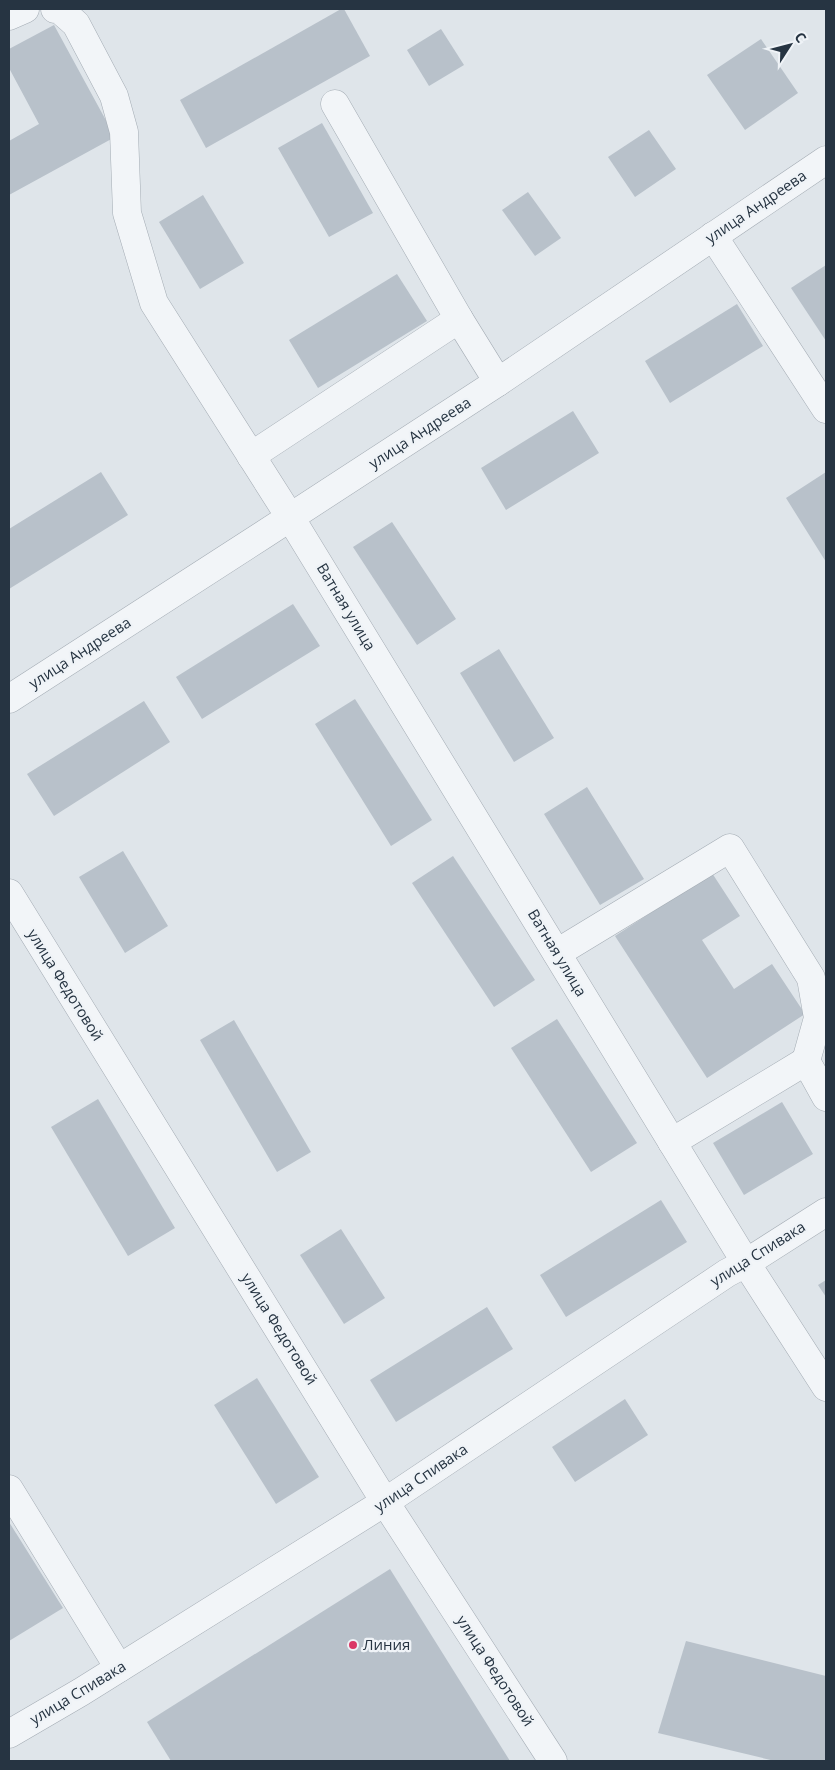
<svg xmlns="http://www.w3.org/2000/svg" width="835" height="1770" font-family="'Open Sans',sans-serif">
  <rect width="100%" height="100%" fill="#dfe5ea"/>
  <g fill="#b8c1ca">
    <path d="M 341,9 L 344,9 L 370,56 L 206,148 L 180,100 Z"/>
    <path d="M 54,25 L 115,137 L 9,195 L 9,141 L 39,124 L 9,68 L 9,49 Z"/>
    <path d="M 441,29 L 464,65 L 429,86 L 407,50 Z"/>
    <path d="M 761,39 L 798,93 L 745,130 L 707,75 Z"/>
    <path d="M 322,123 L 373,213 L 329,237 L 278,148 Z"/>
    <path d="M 649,130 L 676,169 L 635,197 L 608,157 Z"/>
    <path d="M 528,192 L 561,238 L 535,256 L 502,210 Z"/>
    <path d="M 203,195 L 244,263 L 200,289 L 159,222 Z"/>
    <path d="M 826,265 L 826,341 L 791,288 Z"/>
    <path d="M 397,274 L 427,321 L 318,388 L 289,340 Z"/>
    <path d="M 737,304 L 763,346 L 670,403 L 645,361 Z"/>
    <path d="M 573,411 L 599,453 L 506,510 L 481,468 Z"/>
    <path d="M 101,472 L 128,515 L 9,589 L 9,529 Z"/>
    <path d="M 826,472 L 826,562 L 786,498 Z"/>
    <path d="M 392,522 L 456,619 L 417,645 L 353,547 Z"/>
    <path d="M 293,604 L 320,646 L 202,719 L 176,677 Z"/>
    <path d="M 499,649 L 554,738 L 514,762 L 460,673 Z"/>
    <path d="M 355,699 L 432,820 L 391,846 L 315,724 Z"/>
    <path d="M 144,701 L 170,742 L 54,816 L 27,774 Z"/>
    <path d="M 587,787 L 644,879 L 600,905 L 544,814 Z"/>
    <path d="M 123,851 L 168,926 L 125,953 L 79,877 Z"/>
    <path d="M 453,856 L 535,980 L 494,1007 L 412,883 Z"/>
    <path d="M 712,873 L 740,916 L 702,940 L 734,989 L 772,964 L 805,1014 L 707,1078 L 615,936 Z"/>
    <path d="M 557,1019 L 637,1143 L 591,1172 L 511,1048 Z"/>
    <path d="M 234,1020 L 311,1152 L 277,1172 L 200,1040 Z"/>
    <path d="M 98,1099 L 175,1228 L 128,1256 L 51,1127 Z"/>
    <path d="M 782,1102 L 813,1154 L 744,1195 L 713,1143 Z"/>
    <path d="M 661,1200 L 687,1242 L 566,1317 L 540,1275 Z"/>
    <path d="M 341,1229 L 385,1298 L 344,1324 L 300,1255 Z"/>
    <path d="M 826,1280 L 826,1297 L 818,1285 Z"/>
    <path d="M 487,1307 L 513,1349 L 396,1422 L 370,1380 Z"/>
    <path d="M 257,1378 L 319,1477 L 276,1504 L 214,1405 Z"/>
    <path d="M 625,1399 L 648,1435 L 575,1482 L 552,1447 Z"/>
    <path d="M 9,1522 L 63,1608 L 9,1641 Z"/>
    <path d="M 390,1569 L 510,1761 L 171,1761 L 147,1722 Z"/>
    <path d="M 686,1641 L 826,1676 L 826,1761 L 775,1761 L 658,1733 Z"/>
  </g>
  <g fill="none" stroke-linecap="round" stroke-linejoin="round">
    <defs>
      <g id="minor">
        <path d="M 55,9 L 59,9 L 76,24 L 114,96 L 124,132 L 127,213 L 154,303 L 290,517 L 746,1263 L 826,1387"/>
        <path d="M 9,16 L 25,9"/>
        <path d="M 335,104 L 459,319 L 498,382"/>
        <path d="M 713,236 L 826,409"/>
        <path d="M 251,456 L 459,319"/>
        <path d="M 9,699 L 263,535 L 498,382 L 826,160"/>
        <path d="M 9,893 L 385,1502 L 553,1761"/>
        <path d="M 557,953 L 730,848 L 811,978 L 818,1018 L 806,1061"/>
        <path d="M 672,1142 L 806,1061 L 826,1097"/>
        <path d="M 9,1489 L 119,1668"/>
        <path d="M 9,1734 L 81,1692 L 385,1502 L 727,1273 L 746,1263 L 826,1212"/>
      </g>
    </defs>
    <use href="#minor" stroke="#a4acb4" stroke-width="29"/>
    <use href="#minor" stroke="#f2f5f8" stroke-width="28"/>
  </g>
  <circle fill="#db3766" stroke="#eff3f7" stroke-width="2" cx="353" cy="1645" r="5"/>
  <g text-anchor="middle" stroke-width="4.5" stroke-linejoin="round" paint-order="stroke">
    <g font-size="15" fill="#263442" stroke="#eff3f7">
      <text transform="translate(756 207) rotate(-34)" y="5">улица Андреева</text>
      <text transform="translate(420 433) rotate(-33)" y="5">улица Андреева</text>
      <text transform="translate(346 607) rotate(59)" y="5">Ватная улица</text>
      <text transform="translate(80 653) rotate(-33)" y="5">улица Андреева</text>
      <text transform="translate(557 953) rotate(59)" y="5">Ватная улица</text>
      <text transform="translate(65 985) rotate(58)" y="5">улица Федотовой</text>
      <text transform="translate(758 1254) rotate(-32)" y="5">улица Спивака</text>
      <text transform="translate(279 1329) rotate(58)" y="5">улица Федотовой</text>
      <text transform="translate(421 1478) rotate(-34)" y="5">улица Спивака</text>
      <text transform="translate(495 1671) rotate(57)" y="5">улица Федотовой</text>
      <text transform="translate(78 1693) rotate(-31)" y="5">улица Спивака</text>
    </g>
    <g font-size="15" fill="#263442" stroke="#eff3f7" text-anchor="start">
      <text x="363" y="1650">Линия</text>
    </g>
  </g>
  <rect width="835" height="1770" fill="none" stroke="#263442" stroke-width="20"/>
  <g transform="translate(790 45) rotate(54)" stroke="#eff3f7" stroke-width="4" paint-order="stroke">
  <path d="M0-4L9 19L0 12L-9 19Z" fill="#263442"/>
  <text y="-8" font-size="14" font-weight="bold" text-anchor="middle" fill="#263442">С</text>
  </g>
</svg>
